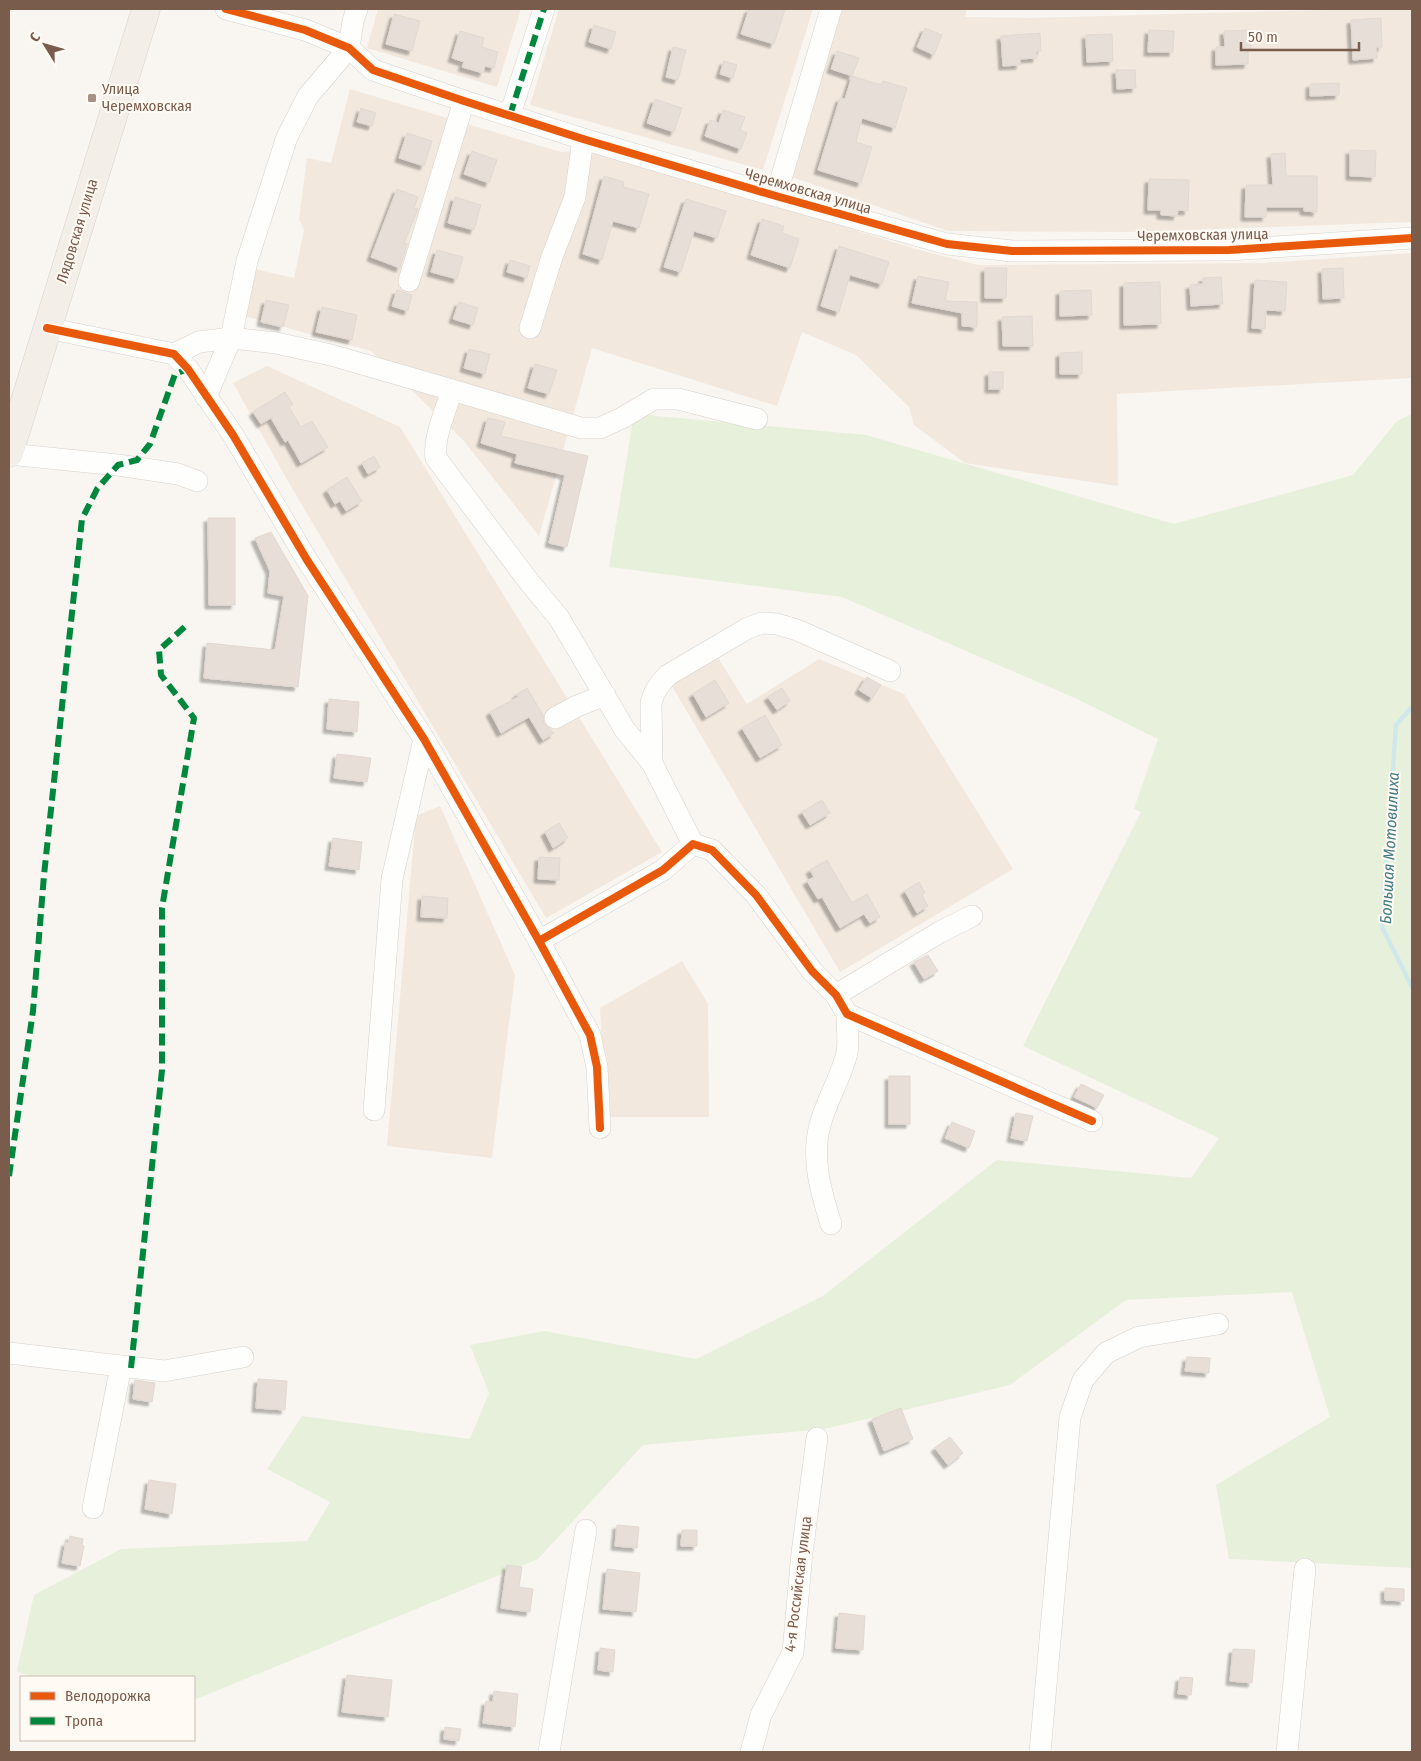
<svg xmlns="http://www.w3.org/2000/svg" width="1421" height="1761" font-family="'Fira Sans Condensed',sans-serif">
  <defs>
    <filter id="shadow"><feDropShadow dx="-4" dy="4" stdDeviation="1" flood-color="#0004"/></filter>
  </defs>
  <rect width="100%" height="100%" fill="#f9f5f0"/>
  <g fill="#f2e8de">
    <path d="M 378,9 L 521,9 L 497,87 L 367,48 Z"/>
    <path d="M 559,9 L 813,9 L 763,170 L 530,105 Z"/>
    <path d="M 843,9 L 967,9 L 965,17 L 1030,18 L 1357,9 L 1412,9 L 1412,222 L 1128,232 L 948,231 L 792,177 L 832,38 Z"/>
    <path d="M 350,89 L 561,152 L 596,150 L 916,249 L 978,265 L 1262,263 L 1412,253 L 1412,378 L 1117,394 L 1118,486 L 965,463 L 914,425 L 909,407 L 856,355 L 802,332 L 777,406 L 592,348 L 539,536 L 463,440 L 371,351 L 244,316 L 255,269 L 294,278 L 304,230 L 299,219 L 307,158 L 331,163 Z"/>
    <path d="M 267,366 L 400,427 L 662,852 L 546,918 L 289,483 L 233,383 Z"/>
    <path d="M 715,653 L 747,704 L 819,659 L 904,694 L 1013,869 L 840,972 L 669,681 Z"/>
    <path d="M 440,806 L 515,975 L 492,1158 L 387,1146 L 416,816 Z"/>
    <path d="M 682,961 L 708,1004 L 709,1117 L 606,1117 L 600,1008 Z"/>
  </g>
  <path fill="#e7f0db" d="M 634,414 L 866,435 L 1174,524 L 1353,475 L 1397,421 L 1412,414 L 1412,1568 L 1229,1559 L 1216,1485 L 1330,1417 L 1292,1292 L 1126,1300 L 1010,1385 L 824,1429 L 643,1445 L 538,1559 L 194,1700 L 194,1677 L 32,1677 L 17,1671 L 34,1595 L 121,1549 L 307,1541 L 330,1502 L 267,1469 L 302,1416 L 470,1439 L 489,1393 L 470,1345 L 544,1331 L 696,1359 L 823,1296 L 997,1160 L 1191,1178 L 1219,1138 L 1023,1046 L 1141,812 L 1134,809 L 1158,739 L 1077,699 L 842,597 L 609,567 Z"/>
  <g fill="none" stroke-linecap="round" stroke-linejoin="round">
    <path stroke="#d0e8ea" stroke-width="4.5" d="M 1412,707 L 1396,725 L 1382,927 L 1412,987"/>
  </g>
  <g fill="#e6ded7" stroke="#e2d8d2" filter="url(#shadow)">
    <path d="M 749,9 L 785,9 L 774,44 L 741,34 Z"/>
    <path d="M 394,14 L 420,21 L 412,51 L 386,44 Z"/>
    <path d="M 1381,18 L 1382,47 L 1376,47 L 1377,58 L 1353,60 L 1351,20 Z"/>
    <path d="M 594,25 L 616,32 L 611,49 L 589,42 Z"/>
    <path d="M 925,28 L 942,35 L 934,55 L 917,47 Z"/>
    <path d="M 1149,30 L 1174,31 L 1173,52 L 1148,52 Z"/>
    <path d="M 1250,30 L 1251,50 L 1248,50 L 1248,64 L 1216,65 L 1216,47 L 1225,47 L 1224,31 Z"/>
    <path d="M 460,31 L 484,38 L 482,47 L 498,52 L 494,68 L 485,66 L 483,73 L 462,67 L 464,62 L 452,58 Z"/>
    <path d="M 1040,33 L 1041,51 L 1036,51 L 1037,58 L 1020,59 L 1020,65 L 1003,66 L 1001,36 Z"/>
    <path d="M 1112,34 L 1113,61 L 1087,62 L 1086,35 Z"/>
    <path d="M 673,47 L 686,50 L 678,80 L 666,77 Z"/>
    <path d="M 837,51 L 859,58 L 852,76 L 831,69 Z"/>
    <path d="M 724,61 L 737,65 L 733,78 L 720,74 Z"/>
    <path d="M 1116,70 L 1135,70 L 1136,88 L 1117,89 Z"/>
    <path d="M 852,76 L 881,85 L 883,81 L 907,88 L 895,128 L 862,118 L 856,142 L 872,147 L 861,183 L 818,170 L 840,98 L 845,99 Z"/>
    <path d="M 1339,83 L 1339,95 L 1310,96 L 1310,84 Z"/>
    <path d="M 655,99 L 682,108 L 674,132 L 647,123 Z"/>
    <path d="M 361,108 L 376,113 L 372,126 L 357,122 Z"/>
    <path d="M 723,110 L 745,117 L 740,130 L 747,133 L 741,149 L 705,136 L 710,120 L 719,123 Z"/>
    <path d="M 407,133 L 432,141 L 424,166 L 399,158 Z"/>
    <path d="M 1350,150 L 1376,151 L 1375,177 L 1350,176 Z"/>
    <path d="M 472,151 L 497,160 L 489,183 L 464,174 Z"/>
    <path d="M 1285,153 L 1286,176 L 1317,176 L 1317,212 L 1304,211 L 1304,207 L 1266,207 L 1266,217 L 1245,217 L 1246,185 L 1273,185 L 1271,154 Z"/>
    <path d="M 604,176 L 624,182 L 623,187 L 649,194 L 639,228 L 613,221 L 602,260 L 583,254 Z"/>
    <path d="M 1149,179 L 1189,180 L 1188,211 L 1178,210 L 1177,216 L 1161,215 L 1161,210 L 1148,210 Z"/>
    <path d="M 397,189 L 418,197 L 414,208 L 418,209 L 404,243 L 407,244 L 400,268 L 371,257 Z"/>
    <path d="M 455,197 L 481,205 L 474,230 L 448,223 Z"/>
    <path d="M 686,199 L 726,211 L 717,238 L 694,231 L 681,272 L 664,267 Z"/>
    <path d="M 762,219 L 784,226 L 782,233 L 799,239 L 790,268 L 751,255 Z"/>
    <path d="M 839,246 L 889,262 L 882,284 L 850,275 L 839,312 L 821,306 Z"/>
    <path d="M 437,250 L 463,257 L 457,279 L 431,272 Z"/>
    <path d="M 510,260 L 530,266 L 527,278 L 507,272 Z"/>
    <path d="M 985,268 L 1007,268 L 1006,298 L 985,298 Z"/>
    <path d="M 1343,268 L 1344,298 L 1323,299 L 1322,269 Z"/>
    <path d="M 918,276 L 949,282 L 945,301 L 977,302 L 977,327 L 962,326 L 962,313 L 912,303 Z"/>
    <path d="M 1221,277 L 1223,304 L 1191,306 L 1190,285 L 1203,284 L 1203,278 Z"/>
    <path d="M 1255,280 L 1287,282 L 1285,311 L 1266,310 L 1265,329 L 1252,328 Z"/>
    <path d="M 1160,282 L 1161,324 L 1124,325 L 1124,283 Z"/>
    <path d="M 397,290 L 412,295 L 408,311 L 392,306 Z"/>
    <path d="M 1091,290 L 1092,315 L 1060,316 L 1060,291 Z"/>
    <path d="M 266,300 L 289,305 L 283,327 L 261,322 Z"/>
    <path d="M 459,302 L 478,308 L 473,325 L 453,319 Z"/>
    <path d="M 322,307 L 357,315 L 352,340 L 316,332 Z"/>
    <path d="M 1032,316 L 1033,346 L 1003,346 L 1002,317 Z"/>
    <path d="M 469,349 L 490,354 L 485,374 L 464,368 Z"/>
    <path d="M 1082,352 L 1082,374 L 1060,374 L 1060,353 Z"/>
    <path d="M 535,364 L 557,370 L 549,394 L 528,388 Z"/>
    <rect x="989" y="372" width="14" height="17"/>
    <path d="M 285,392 L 293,404 L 289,407 L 301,427 L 312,421 L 328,447 L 301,463 L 288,440 L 285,442 L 271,418 L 261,424 L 253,412 Z"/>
    <path d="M 488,418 L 505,422 L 501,436 L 588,456 L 567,547 L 549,543 L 565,475 L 515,463 L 517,454 L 481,443 Z"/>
    <path d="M 374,456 L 380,467 L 368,474 L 362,463 Z"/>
    <path d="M 347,477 L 362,501 L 346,511 L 340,501 L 335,504 L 327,490 Z"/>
    <path d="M 208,518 L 235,518 L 235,605 L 209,605 Z"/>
    <path d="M 271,532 L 308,596 L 298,687 L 204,678 L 207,643 L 275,650 L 284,596 L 268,593 L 270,571 L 255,538 Z"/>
    <path d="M 867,677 L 881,685 L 872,698 L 859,690 Z"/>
    <path d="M 715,680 L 729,703 L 706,717 L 693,694 Z"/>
    <path d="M 527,688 L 543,715 L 544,724 L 554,733 L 543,740 L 529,717 L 501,733 L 490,712 L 518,697 L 516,695 Z"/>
    <path d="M 782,688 L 790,701 L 777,710 L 768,697 Z"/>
    <path d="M 329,699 L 359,702 L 357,732 L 327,729 Z"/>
    <path d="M 765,715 L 782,745 L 760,758 L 742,728 Z"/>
    <path d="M 337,754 L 371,758 L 367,782 L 334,778 Z"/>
    <path d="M 822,800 L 830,813 L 810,825 L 802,812 Z"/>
    <path d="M 559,823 L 568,838 L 553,848 L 545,832 Z"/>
    <path d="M 333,838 L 362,842 L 359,870 L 329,866 Z"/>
    <path d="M 539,857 L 560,858 L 559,880 L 538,879 Z"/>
    <path d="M 827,860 L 852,903 L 867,894 L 880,917 L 870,923 L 864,914 L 840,928 L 822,897 L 818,899 L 807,881 L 814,877 L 810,870 Z"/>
    <path d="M 919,882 L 925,893 L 922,895 L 928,906 L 917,913 L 905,891 Z"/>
    <path d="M 422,896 L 448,898 L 447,918 L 421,917 Z"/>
    <path d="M 928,955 L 938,971 L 924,979 L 914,962 Z"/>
    <rect x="889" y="1076" width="21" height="48"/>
    <path d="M 1081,1084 L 1104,1095 L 1097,1108 L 1074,1097 Z"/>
    <path d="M 1016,1113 L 1033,1116 L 1027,1141 L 1011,1138 Z"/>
    <path d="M 952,1122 L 975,1131 L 969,1148 L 945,1138 Z"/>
    <path d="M 1187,1357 L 1210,1358 L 1209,1373 L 1185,1371 Z"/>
    <path d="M 258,1379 L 287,1381 L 285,1410 L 256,1408 Z"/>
    <path d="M 135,1380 L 155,1383 L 152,1402 L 133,1399 Z"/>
    <path d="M 901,1408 L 913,1439 L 884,1451 L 872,1419 Z"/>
    <path d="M 950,1437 L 963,1453 L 948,1465 L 935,1448 Z"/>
    <path d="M 149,1480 L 176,1484 L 172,1514 L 145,1509 Z"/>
    <path d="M 617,1525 L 639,1527 L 637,1548 L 615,1546 Z"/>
    <path d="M 682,1530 L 697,1530 L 697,1546 L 681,1546 Z"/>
    <path d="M 70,1536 L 83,1539 L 82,1545 L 84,1546 L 80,1566 L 62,1563 L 66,1542 L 69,1543 Z"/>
    <path d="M 507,1565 L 522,1567 L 519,1587 L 533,1589 L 530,1612 L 501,1608 Z"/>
    <path d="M 607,1569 L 640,1573 L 636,1612 L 603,1609 Z"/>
    <path d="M 1385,1588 L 1404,1589 L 1404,1601 L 1385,1600 Z"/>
    <path d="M 839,1613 L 865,1616 L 863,1650 L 836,1648 Z"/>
    <path d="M 600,1648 L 615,1650 L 613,1672 L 598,1670 Z"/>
    <path d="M 1233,1649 L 1255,1650 L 1252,1683 L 1230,1681 Z"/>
    <path d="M 347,1675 L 392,1680 L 388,1717 L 342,1712 Z"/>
    <path d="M 1180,1677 L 1193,1678 L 1191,1695 L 1178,1694 Z"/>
    <path d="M 494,1691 L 518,1694 L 515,1727 L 483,1723 L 486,1701 L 493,1702 Z"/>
    <path d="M 445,1727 L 461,1729 L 459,1741 L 444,1739 Z"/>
  </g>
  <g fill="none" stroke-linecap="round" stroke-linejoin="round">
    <defs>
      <g id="minor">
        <path d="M 226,9 L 305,30 L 349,48 L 373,70 L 464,101 L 583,139 L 776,196 L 947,244 L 1012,251 L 1229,250 L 1412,238"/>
        <path d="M 510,115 L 544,9"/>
        <path d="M 776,196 L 831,9"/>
        <path d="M 409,281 L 464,101"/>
        <path d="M 47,328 L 174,354 L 188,369 L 233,435 L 307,560 L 424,739 L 539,941 L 590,1035 L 597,1067 L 600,1128"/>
        <path d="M 530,328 L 552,257 L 575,197 L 583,139"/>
        <path d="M 174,354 L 199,342 L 231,338 L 276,343 L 331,355 L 452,390 C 446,409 433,439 436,458 L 530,583 L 559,618 L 625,730 L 652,763"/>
        <path d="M 452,390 L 581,428 L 600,428 L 622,418 L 654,399 L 678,399 L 757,419"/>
        <path d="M 206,397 L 231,338 L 247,261 L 287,137 L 308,96 L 349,48 L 353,21 L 357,9"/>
        <path d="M 9,454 L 118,465 L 178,474 L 197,481"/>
        <path d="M 555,718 L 577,706 L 605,695"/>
        <path d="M 693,844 L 652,763 L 651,703 C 654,691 659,684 668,675 L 748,628 L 762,623 L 777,624 L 797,630 L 890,671"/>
        <path d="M 539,941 L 663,870 L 693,844 L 712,850 L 756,895 L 812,971 L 836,995 L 847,1014 L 1092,1121"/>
        <path d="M 836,995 L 940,932 L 972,916"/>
        <path d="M 374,1110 L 392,879 L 424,739"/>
        <path d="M 831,1224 C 821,1192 811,1159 820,1125 C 826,1101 841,1078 847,1053 C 849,1041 847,1027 847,1014"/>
        <path d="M 9,1353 L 164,1371 L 243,1357"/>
        <path d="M 93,1508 L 121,1366"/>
        <path d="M 549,1752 L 586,1530"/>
        <path d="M 751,1752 L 761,1715 L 793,1652 L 802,1553 L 817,1438"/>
        <path d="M 1040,1752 L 1070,1417 L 1083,1380 L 1106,1353 L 1139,1337 L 1218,1324"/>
        <path d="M 1287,1752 L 1305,1569"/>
      </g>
      <path id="major" d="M 9,453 L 146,9"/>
    </defs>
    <use href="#minor" stroke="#d7d1cb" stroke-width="22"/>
    <use href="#major" stroke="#dad1cc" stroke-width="29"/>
    <use href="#minor" stroke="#fefefd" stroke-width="21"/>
    <use href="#major" stroke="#f3eee8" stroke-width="28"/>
    <g stroke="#00873e" stroke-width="6" stroke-dasharray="12 6" stroke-linecap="butt">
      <path d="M 510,115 L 544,9"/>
      <path d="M 9,1176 L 33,1011 L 44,875 L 82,519 L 97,489 L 118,465 L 137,460 L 150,444 L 175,374 L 188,369"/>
      <path d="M 131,1368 L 162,1070 L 162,908 L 194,718 L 161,675 L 159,650 L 188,624"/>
    </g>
    <defs>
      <g id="cycleway">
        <path d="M 226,9 L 305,30 L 349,48 L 373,70 L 464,101 L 583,139 L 776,196 L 947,244 L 1012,251 L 1229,250 L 1412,238"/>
        <path d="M 47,328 L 174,354 L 188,369 L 233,435 L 307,560 L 424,739 L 539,941 L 590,1035 L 597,1067 L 600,1128"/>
        <path d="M 539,941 L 663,870 L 693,844 L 712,850 L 756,895 L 812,971 L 836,995 L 847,1014 L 1092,1121"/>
      </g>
    </defs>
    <use href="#cycleway" stroke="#fffaf3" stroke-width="11"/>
    <use href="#cycleway" stroke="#e8590c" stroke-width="8"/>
  </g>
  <rect fill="#a69286" stroke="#fffaf3" stroke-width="2" x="87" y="93" width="10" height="10" rx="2.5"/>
  <g text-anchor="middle" stroke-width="4" stroke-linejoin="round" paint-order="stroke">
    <g font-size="15" fill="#7a5c4d" stroke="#fffaf3" text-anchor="start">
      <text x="102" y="94">Улица<tspan x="102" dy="17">Черемховская</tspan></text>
    </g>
    <g font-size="15" fill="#7a5c4d" stroke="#fffaf3">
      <text transform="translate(808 191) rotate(16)" y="5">Черемховская улица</text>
      <text transform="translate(77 231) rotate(-73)" y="5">Лядовская улица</text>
      <text transform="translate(1203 235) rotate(-1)" y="5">Черемховская улица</text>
      <text transform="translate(798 1584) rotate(-83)" y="5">4-я Российская улица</text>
    </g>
    <g font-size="16" font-style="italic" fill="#437c86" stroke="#fffaf3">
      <text transform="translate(1389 848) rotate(-87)" y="6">Большая Мотовилиха</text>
    </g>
  </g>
  <rect width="1421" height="1761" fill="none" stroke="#7a5c4d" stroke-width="20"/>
  <rect x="20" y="1676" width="175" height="65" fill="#fffaf3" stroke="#cabbb1"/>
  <rect x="30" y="1692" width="25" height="8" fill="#e8590c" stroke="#cabbb1"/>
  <text x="65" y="1701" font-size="15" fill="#7a5c4d">Велодорожка</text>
  <rect x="30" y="1717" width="25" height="8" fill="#00873e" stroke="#cabbb1"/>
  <text x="65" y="1726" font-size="15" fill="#7a5c4d">Тропа</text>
  <g transform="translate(45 45) rotate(307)" stroke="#fffaf3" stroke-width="4" paint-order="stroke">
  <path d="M0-4L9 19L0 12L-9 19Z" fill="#7a5c4d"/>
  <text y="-8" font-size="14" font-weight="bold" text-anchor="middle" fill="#7a5c4d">С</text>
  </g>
  <path d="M1241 42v8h118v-8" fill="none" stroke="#7a5c4d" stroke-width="2.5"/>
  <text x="1248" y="42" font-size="15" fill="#7a5c4d" stroke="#fffaf3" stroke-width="4" paint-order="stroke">50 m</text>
</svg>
